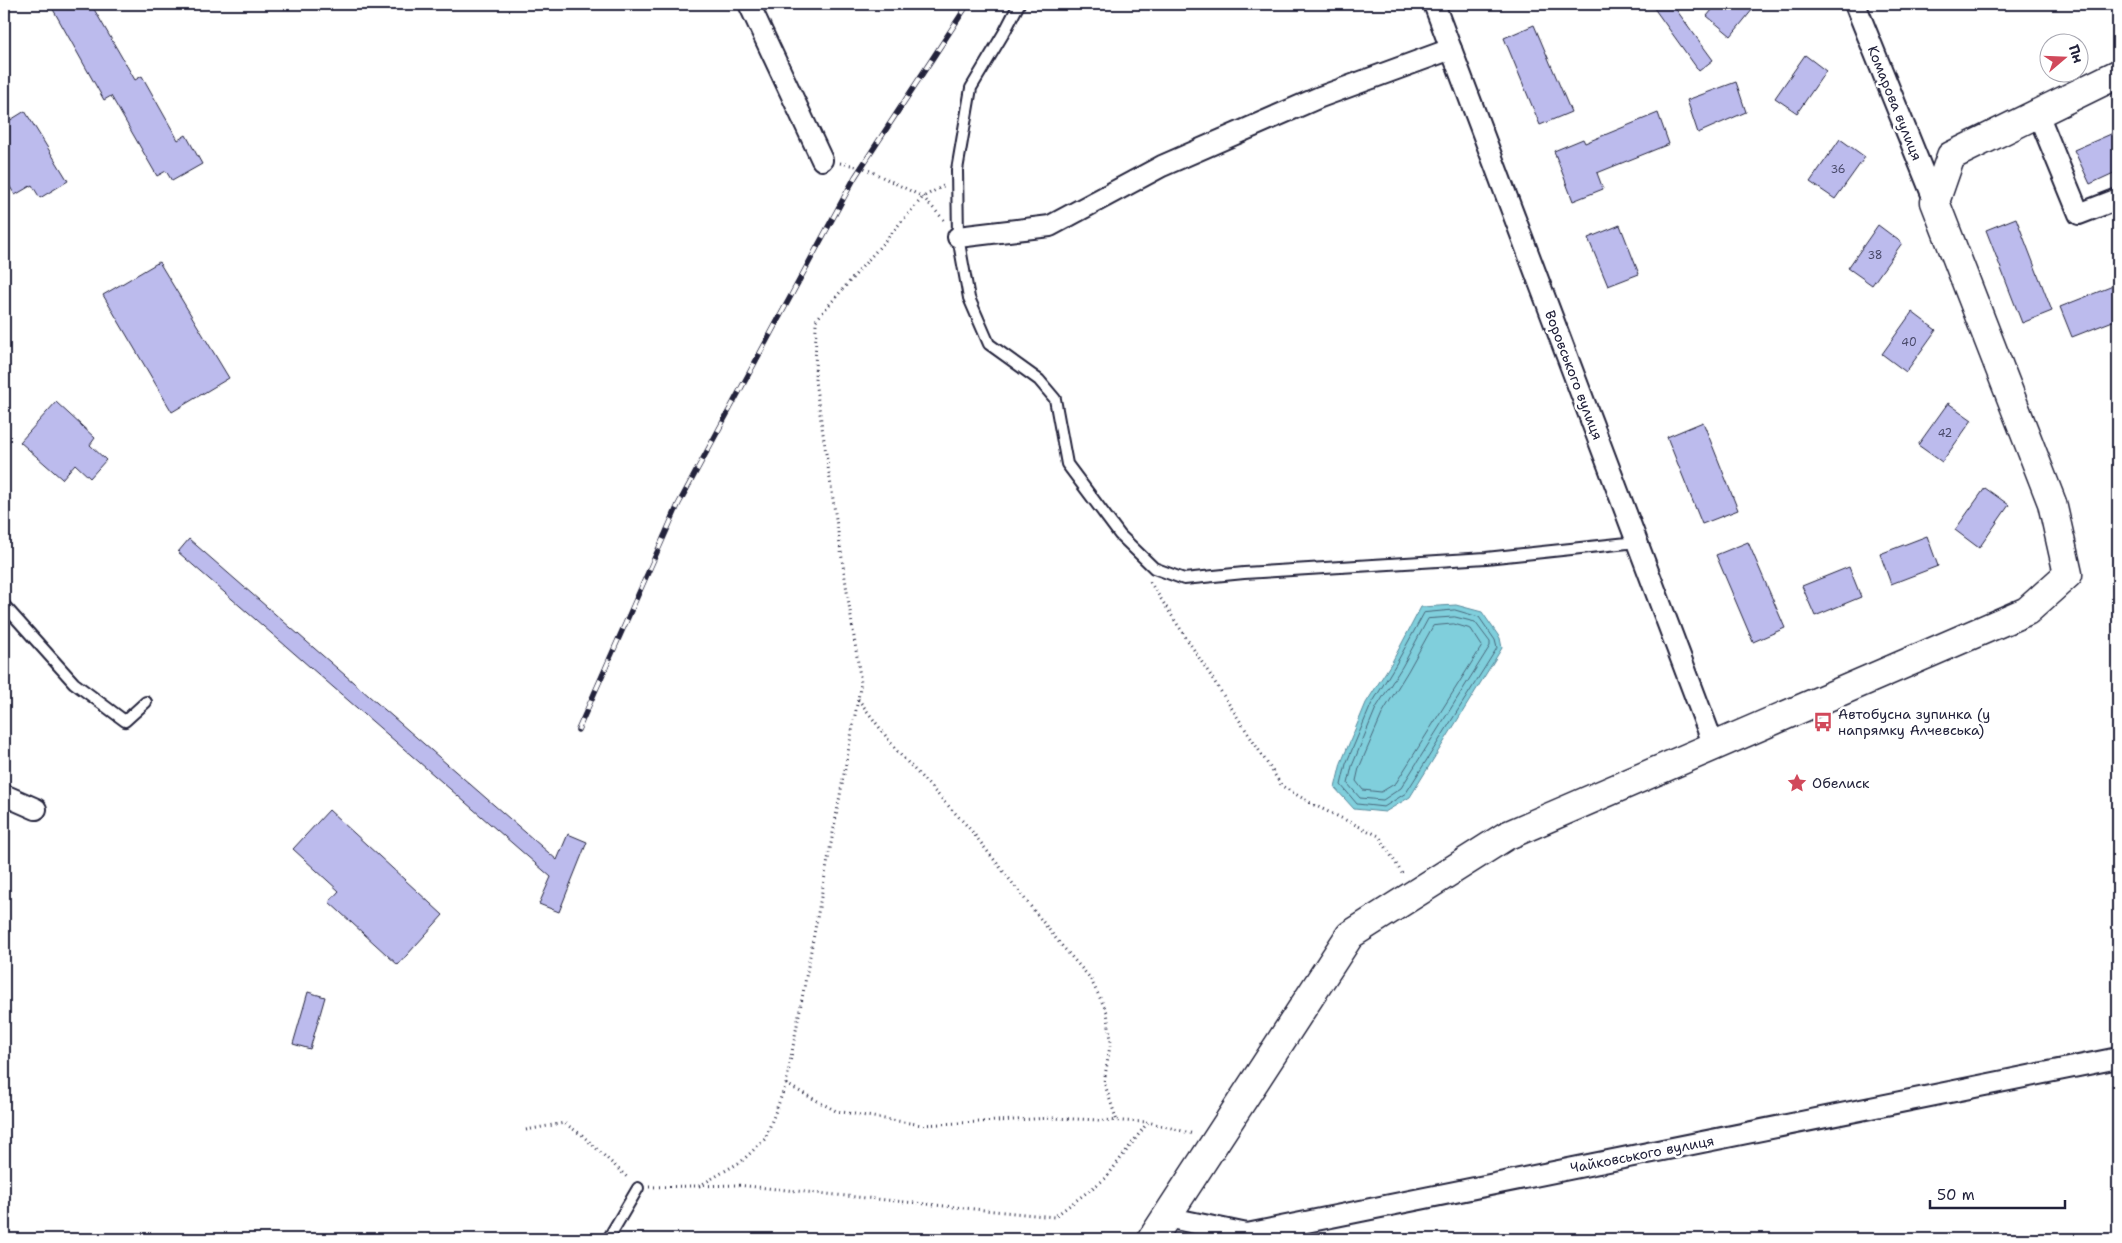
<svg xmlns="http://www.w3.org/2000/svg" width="2122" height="1243" font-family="'Shantell Sans',sans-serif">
  <rect width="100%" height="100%" fill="#fff"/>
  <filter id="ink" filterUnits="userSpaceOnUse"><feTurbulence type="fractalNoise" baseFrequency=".02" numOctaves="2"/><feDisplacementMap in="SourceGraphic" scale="10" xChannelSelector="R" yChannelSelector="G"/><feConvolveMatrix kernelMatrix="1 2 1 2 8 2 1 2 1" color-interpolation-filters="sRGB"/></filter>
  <g filter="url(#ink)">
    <path fill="#80cfdc" stroke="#5a8a9c" d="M 1456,605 L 1482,612 L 1500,638 L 1502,648 L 1410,797 L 1385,812 L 1354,809 L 1335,788 L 1341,763 L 1366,703 L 1392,662 L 1421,607 Z"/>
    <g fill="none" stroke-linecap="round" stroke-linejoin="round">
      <g stroke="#48677b" stroke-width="1">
        <path d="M 1455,610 L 1479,617 L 1495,640 L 1497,648 L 1406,793 L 1384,807 L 1357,804 L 1341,785 L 1346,764 L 1371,705 L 1396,664 L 1424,613 Z"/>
        <path d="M 1455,617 L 1475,622 L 1490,642 L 1490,646 L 1401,788 L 1383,800 L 1360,798 L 1348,784 L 1352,766 L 1376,708 L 1402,667 L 1428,619 Z"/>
        <path d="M 1454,624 L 1471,629 L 1482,646 L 1396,783 L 1381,792 L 1363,790 L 1356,781 L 1359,768 L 1383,712 L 1408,671 L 1433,626 Z"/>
      </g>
    </g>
    <g fill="#bcbbed" stroke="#22223b">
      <path d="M 50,4 L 91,4 L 135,80 L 142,76 L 178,140 L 186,135 L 202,164 L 172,181 L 166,171 L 157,176 L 111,96 L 104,100 Z"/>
      <path d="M 1651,4 L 1672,4 L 1713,60 L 1699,71 Z"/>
      <path d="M 1717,4 L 1757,4 L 1731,36 L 1707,16 Z"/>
      <path d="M 1534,25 L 1571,112 L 1540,125 L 1504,38 Z"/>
      <path d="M 1805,55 L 1826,71 L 1797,113 L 1775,98 Z"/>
      <path d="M 1736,82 L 1746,112 L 1698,133 L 1687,100 Z"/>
      <path d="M 25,111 L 68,181 L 40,198 L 32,185 L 15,195 L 4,177 L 4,124 Z"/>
      <path d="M 1658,113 L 1669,144 L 1597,173 L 1603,189 L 1573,201 L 1554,151 L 1583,139 L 1585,143 Z"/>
      <path d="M 2118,131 L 2118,171 L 2090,184 L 2074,150 Z"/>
      <path d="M 1840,139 L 1865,157 L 1835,199 L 1810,182 Z"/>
      <path d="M 2016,218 L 2052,311 L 2022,323 L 1986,230 Z"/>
      <path d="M 1620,225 L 1639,274 L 1608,286 L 1588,238 Z"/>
      <path d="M 1878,225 L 1902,243 L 1872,285 L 1848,268 Z"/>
      <path d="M 159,262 L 229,378 L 172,412 L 103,295 Z"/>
      <path d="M 2118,284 L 2118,319 L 2072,337 L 2060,307 Z"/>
      <path d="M 1912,312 L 1936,330 L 1906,372 L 1882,354 Z"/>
      <path d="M 56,402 L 95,438 L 90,445 L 106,460 L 90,478 L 75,464 L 62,479 L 20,442 Z"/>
      <path d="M 1948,403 L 1972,420 L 1942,462 L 1918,445 Z"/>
      <path d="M 1703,422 L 1738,510 L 1702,524 L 1667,437 Z"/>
      <path d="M 1985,488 L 2009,505 L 1979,548 L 1955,530 Z"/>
      <path d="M 1927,536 L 1938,566 L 1891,584 L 1880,554 Z"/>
      <path d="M 189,539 L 557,860 L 568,834 L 587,842 L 559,912 L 539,904 L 551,877 L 178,552 Z"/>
      <path d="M 1748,542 L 1785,628 L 1753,642 L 1716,555 Z"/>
      <path d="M 1849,567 L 1861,597 L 1815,616 L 1802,586 Z"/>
      <path d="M 329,810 L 443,915 L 398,965 L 329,902 L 339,891 L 293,849 Z"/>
      <path d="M 308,992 L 325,997 L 310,1049 L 293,1044 Z"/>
    </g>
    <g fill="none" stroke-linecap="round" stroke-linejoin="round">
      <defs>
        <g id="lane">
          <path d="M 1019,4 L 1005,31 L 971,88 L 957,170 L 958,237 L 969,298 L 989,344 L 1039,380 L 1055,399 L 1067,464 L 1120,535 L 1154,568 L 1184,579 L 1244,573 L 1486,558 L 1637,542"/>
          <path d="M 4,605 L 74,683 L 125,721 L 146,702"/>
          <path d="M 608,1239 L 638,1188"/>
        </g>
        <g id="street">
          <path d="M 749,4 L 822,160"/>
          <path d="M 1434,4 L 1714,746"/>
          <path d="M 1855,4 L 1935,202"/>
          <path d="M 2038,114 L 2079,214 L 2118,199"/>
          <path d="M 958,237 L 1050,226 L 1162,166 L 1320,97 L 1451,49"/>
          <path d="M 4,795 L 36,809"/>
          <path d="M 1166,1217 L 1247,1234 L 2118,1058"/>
        </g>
        <path id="secondary" d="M 1152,1239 L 1350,935 L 1506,836 L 2027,611 L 2068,574 L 2052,503 L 1935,202 L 1951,156 L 2118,74"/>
      </defs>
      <use href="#lane" stroke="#22223b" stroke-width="14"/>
      <use href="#street" stroke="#22223b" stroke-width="24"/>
      <use href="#secondary" stroke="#22223b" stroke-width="31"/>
      <g stroke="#22223b" stroke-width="3" stroke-dasharray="1 4" stroke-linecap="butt">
        <path d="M 840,163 L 862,167 L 923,197 L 944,220"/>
        <path d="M 1150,582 L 1282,786 L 1314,805 L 1379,836 L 1403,875"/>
        <path d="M 858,699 L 897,751 L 970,829 L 1057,940 L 1090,978 L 1107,1012 L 1111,1040 L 1104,1082 L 1117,1121"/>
        <path d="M 786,1084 L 836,1111 L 922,1125 L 1052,1118 L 1147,1122"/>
        <path d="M 526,1130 L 564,1123 L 582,1135 L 629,1179"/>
        <path d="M 699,1186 L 742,1161 L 765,1139 L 786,1084 L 861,683 L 815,381 L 816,320 L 923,197 L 945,185"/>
        <path d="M 649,1187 L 737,1185 L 1054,1217 L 1106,1178 L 1148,1122 L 1194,1134"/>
      </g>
      <use href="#lane" stroke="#fff" stroke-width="10"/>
      <use href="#street" stroke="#fff" stroke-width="20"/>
      <use href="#secondary" stroke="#fff" stroke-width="28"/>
      <defs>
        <path id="rail" d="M 578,730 L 678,505 L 855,177 L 968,4"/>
      </defs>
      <use href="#rail" stroke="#22223b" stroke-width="5.5"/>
      <use href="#rail" stroke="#fff" stroke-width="4" stroke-dasharray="11" stroke-linecap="butt"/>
    </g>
  </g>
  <defs>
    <symbol id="bus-bare" viewBox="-9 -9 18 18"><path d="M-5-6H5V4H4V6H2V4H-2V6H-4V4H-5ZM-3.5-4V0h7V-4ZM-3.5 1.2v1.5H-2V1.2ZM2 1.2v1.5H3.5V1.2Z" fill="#d1495b" stroke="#fff" stroke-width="2.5" paint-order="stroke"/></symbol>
    <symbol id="sight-bare" viewBox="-9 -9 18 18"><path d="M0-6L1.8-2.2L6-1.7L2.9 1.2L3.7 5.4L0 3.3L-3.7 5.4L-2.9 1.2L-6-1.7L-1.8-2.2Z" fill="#d1495b" stroke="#fff" stroke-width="2.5" paint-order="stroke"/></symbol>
  </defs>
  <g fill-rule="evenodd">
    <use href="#bus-bare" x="1809" y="708" width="28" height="28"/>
    <use href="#sight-bare" x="1783" y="769" width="28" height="28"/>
  </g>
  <g text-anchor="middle" stroke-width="5" stroke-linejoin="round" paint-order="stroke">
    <g font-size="11" fill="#484868">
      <text x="1838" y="173">36</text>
      <text x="1875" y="259">38</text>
      <text x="1909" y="346">40</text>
      <text x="1945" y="437">42</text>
    </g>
    <g font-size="14" fill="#22223b" stroke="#fff">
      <text transform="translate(1895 103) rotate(68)" y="5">Комарова вулиця</text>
      <text transform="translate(1574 375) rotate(69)" y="5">Воровського вулиця</text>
      <text transform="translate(1642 1154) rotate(-11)" y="5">Чайковського вулиця</text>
    </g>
    <g font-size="14" fill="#22223b" stroke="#fff" text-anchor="start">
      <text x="1838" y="719">Автобусна зупинка (у<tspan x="1838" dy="16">напрямку Алчевська)</tspan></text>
      <text x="1812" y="788">Обелиск</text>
    </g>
  </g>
  <rect width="2122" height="1243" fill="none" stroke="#fff" stroke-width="20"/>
  <rect x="10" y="10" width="2102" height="1223" fill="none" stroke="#22223b" stroke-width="2" filter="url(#ink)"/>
  <g transform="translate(2064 58) rotate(71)"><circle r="24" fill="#ffffff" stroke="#a7a7b1"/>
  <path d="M0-4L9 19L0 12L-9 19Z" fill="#d1495b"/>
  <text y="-8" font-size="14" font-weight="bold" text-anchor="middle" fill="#22223b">Пн</text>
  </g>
  <path d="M1930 1200v8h135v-8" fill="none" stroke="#22223b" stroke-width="2.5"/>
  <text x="1937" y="1200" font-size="15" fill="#22223b" stroke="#ffffff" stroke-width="4" paint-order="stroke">50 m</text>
</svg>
